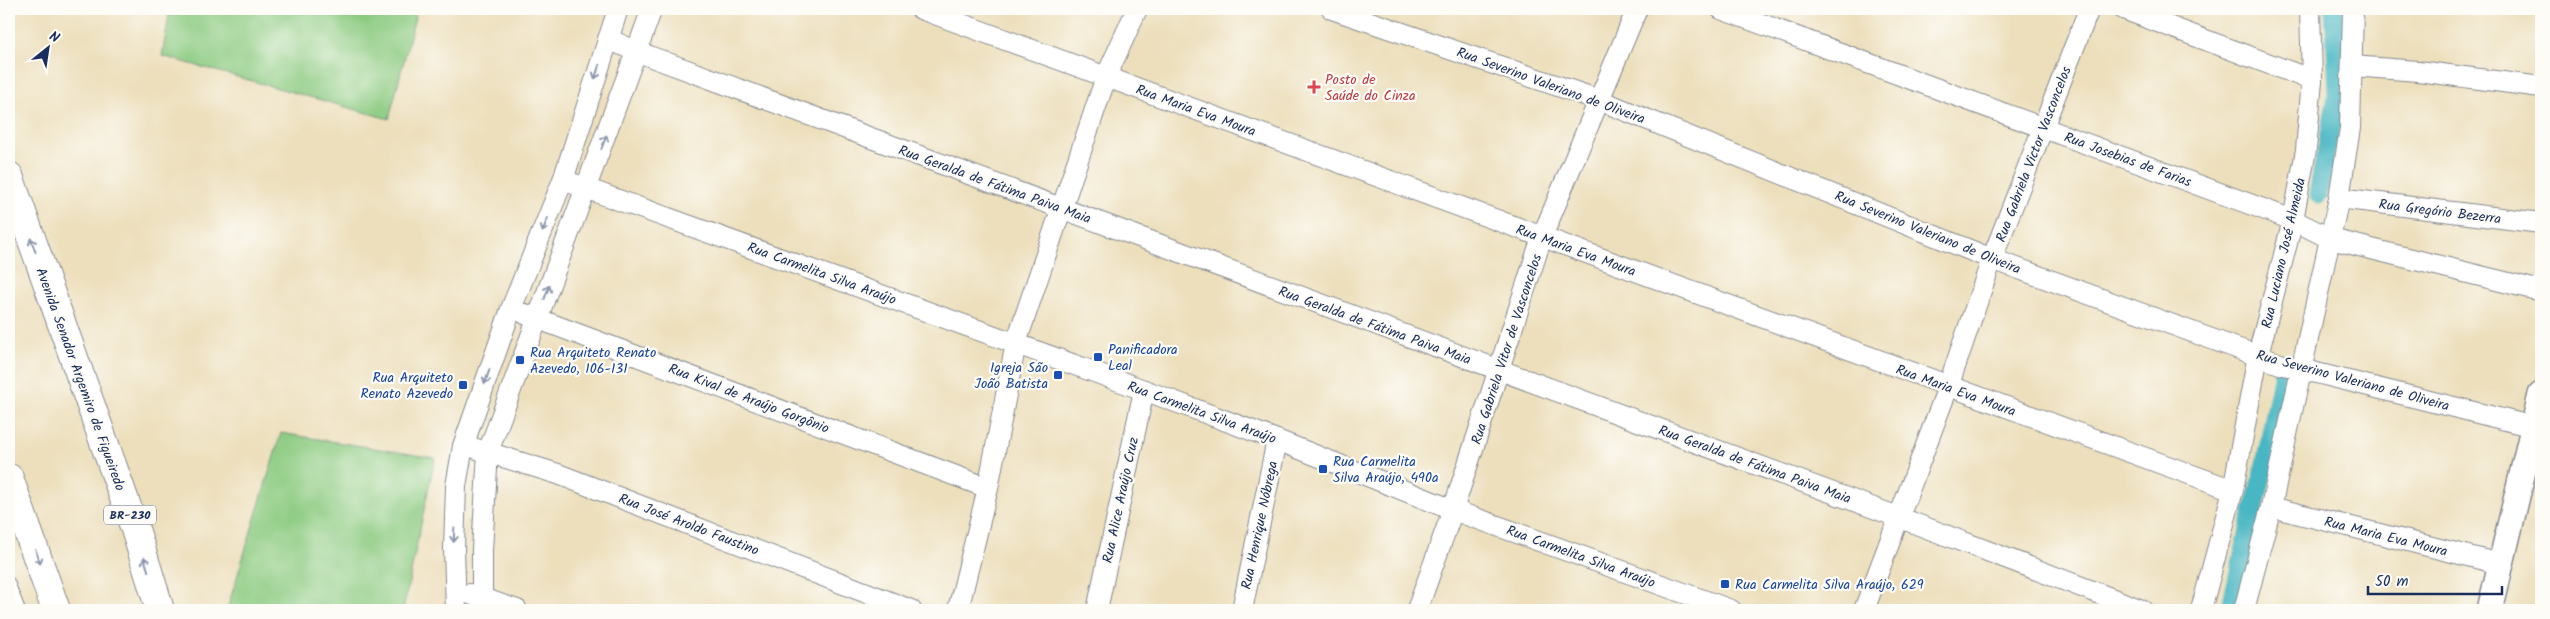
<svg xmlns="http://www.w3.org/2000/svg" width="2550" height="619" font-family="Kalam,sans-serif">
  <rect width="100%" height="100%" fill="#fdfcf7"/>
  <filter id="ink" filterUnits="userSpaceOnUse"><feTurbulence type="fractalNoise" baseFrequency=".02" numOctaves="2"/><feDisplacementMap in="SourceGraphic" scale="10" xChannelSelector="R" yChannelSelector="G"/><feConvolveMatrix kernelMatrix="1 2 1 2 8 2 1 2 1" color-interpolation-filters="sRGB"/></filter>
  <filter id="wash" filterUnits="userSpaceOnUse"><feTurbulence type="fractalNoise" baseFrequency=".0096" numOctaves="4" result="noise"/><feDisplacementMap in="SourceGraphic" scale="20" xChannelSelector="R" yChannelSelector="G"/><feGaussianBlur stdDeviation="1.12" result="paint"/><feColorMatrix in="noise" values="0 0 0 0 0 0 0 0 0 0 0 0 0 0 0 0 0 1.4 0 .05"/><feComposite in="paint" operator="in"/></filter>
  <g filter="url(#wash)">
    <rect width="100%" height="100%" fill="#eddfbc"/>
    <g fill="#8ccb81" stroke="#547d70">
      <path d="M 170,9 L 417,9 L 389,119 L 162,56 Z"/>
      <path d="M 281,433 L 435,458 L 403,610 L 227,610 Z"/>
    </g>
    <g fill="none" stroke-linecap="round" stroke-linejoin="round">
      <g stroke="#49b7c3" stroke-width="19">
        <path d="M 2318,194 L 2338,92 L 2334,9"/>
        <path d="M 2230,610 L 2266,459 L 2284,368"/>
      </g>
    </g>
  </g>
  <g filter="url(#ink)">
    <g fill="none" stroke-linecap="round" stroke-linejoin="round">
      <defs>
        <path id="service" d="M 9,582 L 20,610"/>
        <g id="minor">
          <path d="M 921,9 L 2233,490"/>
          <path d="M 1332,9 L 1599,100 L 1992,259 L 2280,364 L 2534,427"/>
          <path d="M 1721,9 L 2293,220 L 2331,239 L 2541,291"/>
          <path d="M 2123,9 L 2312,80"/>
          <path d="M 608,39 L 638,52 L 1898,517 L 2142,610"/>
          <path d="M 2352,66 L 2418,71 L 2541,87"/>
          <path d="M 563,180 L 1144,390 L 1277,440 L 1453,510 L 1731,610"/>
          <path d="M 2339,198 L 2541,223"/>
          <path d="M 525,314 L 988,488"/>
          <path d="M 477,449 L 558,474 L 911,610"/>
          <path d="M 2271,507 L 2500,564"/>
          <path d="M 470,594 L 517,610"/>
          <path d="M 456,610 L 454,549 L 456,486 L 463,446 L 511,309 L 563,180 L 618,9"/>
          <path d="M 482,610 L 482,550 L 488,452 L 652,9"/>
          <path d="M 958,610 L 988,488 L 1016,343 L 1106,77 L 1137,9"/>
          <path d="M 1097,610 L 1144,390"/>
          <path d="M 1242,610 L 1277,440"/>
          <path d="M 1417,610 L 1453,510 L 1542,237 L 1637,9"/>
          <path d="M 1864,610 L 1948,387 L 1992,259 L 2089,9"/>
          <path d="M 2201,610 L 2233,490 L 2258,355 L 2293,220 L 2306,150 L 2312,80 L 2310,9"/>
          <path d="M 2244,610 L 2271,507 L 2339,198 L 2350,128 L 2353,9"/>
        </g>
        <path id="tertiary" d="M 2490,610 L 2541,395"/>
        <g id="trunk">
          <path d="M 9,176 L 135,529 L 160,610"/>
          <path d="M 9,478 L 56,610"/>
        </g>
      </defs>
      <use href="#service" stroke="#84878d" stroke-width="12"/>
      <use href="#minor" stroke="#84878d" stroke-width="22"/>
      <use href="#tertiary" stroke="#84878d" stroke-width="28"/>
      <use href="#trunk" stroke="#84878d" stroke-width="30"/>
      <use href="#service" stroke="#fff" stroke-width="10"/>
      <use href="#minor" stroke="#fff" stroke-width="20"/>
      <use href="#tertiary" stroke="#fff" stroke-width="25"/>
      <use href="#trunk" stroke="#fff" stroke-width="28"/>
    </g>
    <defs><path id="oneway-shaft" d="M-6 0H5M1.5-3L5.5 0L1.5 3" fill="none" stroke-width="1.6" stroke-linecap="round" stroke-linejoin="round" transform="scale(1.25)"/></defs>
    <g stroke="#8d97ae">
      <use href="#oneway-shaft" transform="translate(597 72) rotate(108)"/>
      <use href="#oneway-shaft" transform="translate(604 142) rotate(-69)"/>
      <use href="#oneway-shaft" transform="translate(545 225) rotate(112)"/>
      <use href="#oneway-shaft" transform="translate(33 245) rotate(-110)"/>
      <use href="#oneway-shaft" transform="translate(547 292) rotate(-70)"/>
      <use href="#oneway-shaft" transform="translate(487 377) rotate(109)"/>
      <use href="#oneway-shaft" transform="translate(454 535) rotate(92)"/>
      <use href="#oneway-shaft" transform="translate(38 557) rotate(71)"/>
      <use href="#oneway-shaft" transform="translate(146 564) rotate(-107)"/>
    </g>
  </g>
  <path fill="#e0444e" stroke="#fdfcf7" stroke-width="2" d="M1311.5 79.5h5v5h5v5h-5v5h-5v-5h-5v-5h5z"/>
  <g fill="#1a4fb4" stroke="#fdfcf7" stroke-width="2">
    <rect x="1093" y="352" width="10" height="10" rx="2.5"/>
    <rect x="515" y="355" width="10" height="10" rx="2.5"/>
    <rect x="1053" y="370" width="10" height="10" rx="2.5"/>
    <rect x="458" y="380" width="10" height="10" rx="2.5"/>
    <rect x="1318" y="464" width="10" height="10" rx="2.5"/>
    <rect x="1720" y="579" width="10" height="10" rx="2.5"/>
  </g>
  <g text-anchor="middle" stroke-width="4.5" stroke-linejoin="round" paint-order="stroke">
    <rect fill="#fdfcf7" stroke="#5f6c8c" stroke-width="1" x="104" y="505.5" width="52" height="19" rx="4"/>
    <g font-size="12" font-weight="bold" fill="#1b2f5e">
      <text x="130" y="519">BR-230</text>
    </g>
    <g font-size="14" fill="#be3a42" stroke="#fdfcf7" text-anchor="start">
      <text x="1325" y="84">Posto de<tspan x="1325" dy="16">Saúde do Cinza</tspan></text>
    </g>
    <g font-size="14" fill="#1b2f5e" stroke="#fdfcf7">
      <text transform="translate(1551 85) rotate(20)" y="5">Rua Severino Valeriano de Oliveira</text>
      <text transform="translate(1196 110) rotate(20)" y="5">Rua Maria Eva Moura</text>
      <text transform="translate(2033 154) rotate(-69)" y="5">Rua Gabriela Victor Vasconcelos</text>
      <text transform="translate(2128 159) rotate(20)" y="5">Rua Josebias de Farias</text>
      <text transform="translate(995 184) rotate(20)" y="5">Rua Geralda de Fátima Paiva Maia</text>
      <text transform="translate(2440 211) rotate(7)" y="5">Rua Gregório Bezerra</text>
      <text transform="translate(1928 232) rotate(22)" y="5">Rua Severino Valeriano de Oliveira</text>
      <text transform="translate(1576 250) rotate(20)" y="5">Rua Maria Eva Moura</text>
      <text transform="translate(2283 253) rotate(-77)" y="5">Rua Luciano José Almeida</text>
      <text transform="translate(822 273) rotate(20)" y="5">Rua Carmelita Silva Araújo</text>
      <text transform="translate(1375 325) rotate(20)" y="5">Rua Geralda de Fátima Paiva Maia</text>
      <text transform="translate(1506 349) rotate(-72)" y="5">Rua Gabriela Vitor de Vasconcelos</text>
      <text transform="translate(81 379) rotate(70)" y="5">Avenida Senador Argemiro de Figueiredo</text>
      <text transform="translate(2353 380) rotate(15)" y="5">Rua Severino Valeriano de Oliveira</text>
      <text transform="translate(1956 390) rotate(20)" y="5">Rua Maria Eva Moura</text>
      <text transform="translate(749 398) rotate(21)" y="5">Rua Kival de Araújo Gorgônio</text>
      <text transform="translate(1202 412) rotate(20)" y="5">Rua Carmelita Silva Araújo</text>
      <text transform="translate(1755 464) rotate(20)" y="5">Rua Geralda de Fátima Paiva Maia</text>
      <text transform="translate(1120 500) rotate(-78)" y="5">Rua Alice Araújo Cruz</text>
      <text transform="translate(689 524) rotate(21)" y="5">Rua José Aroldo Faustino</text>
      <text transform="translate(1259 525) rotate(-78)" y="5">Rua Henrique Nóbrega</text>
      <text transform="translate(2386 536) rotate(14)" y="5">Rua Maria Eva Moura</text>
      <text transform="translate(1581 556) rotate(20)" y="5">Rua Carmelita Silva Araújo</text>
    </g>
    <g font-size="14" fill="#164399" stroke="#fdfcf7" text-anchor="start">
      <text x="1108" y="354">Panificadora<tspan x="1108" dy="16">Leal</tspan></text>
      <text x="530" y="357">Rua Arquiteto Renato<tspan x="530" dy="16">Azevedo, 106-131</tspan></text>
      <text x="1048" y="372" text-anchor="end">Igreja São<tspan x="1048" dy="16">João Batista</tspan></text>
      <text x="453" y="382" text-anchor="end">Rua Arquiteto<tspan x="453" dy="16">Renato Azevedo</tspan></text>
      <text x="1333" y="466">Rua Carmelita<tspan x="1333" dy="16">Silva Araújo, 490a</tspan></text>
      <text x="1735" y="589">Rua Carmelita Silva Araújo, 629</text>
    </g>
  </g>
  <rect width="2550" height="619" fill="none" stroke="#fdfcf7" stroke-width="30"/>
  <g transform="translate(48 48) rotate(30)" stroke="#fdfcf7" stroke-width="4" paint-order="stroke">
  <path d="M0-4L9 19L0 12L-9 19Z" fill="#1b2f5e"/>
  <text y="-8" font-size="14" font-weight="bold" text-anchor="middle" fill="#1b2f5e">N</text>
  </g>
  <path d="M2368 586v8h134v-8" fill="none" stroke="#1b2f5e" stroke-width="2.5"/>
  <text x="2375" y="586" font-size="15" fill="#1b2f5e" stroke="#fdfcf7" stroke-width="4" paint-order="stroke">50 m</text>
</svg>
